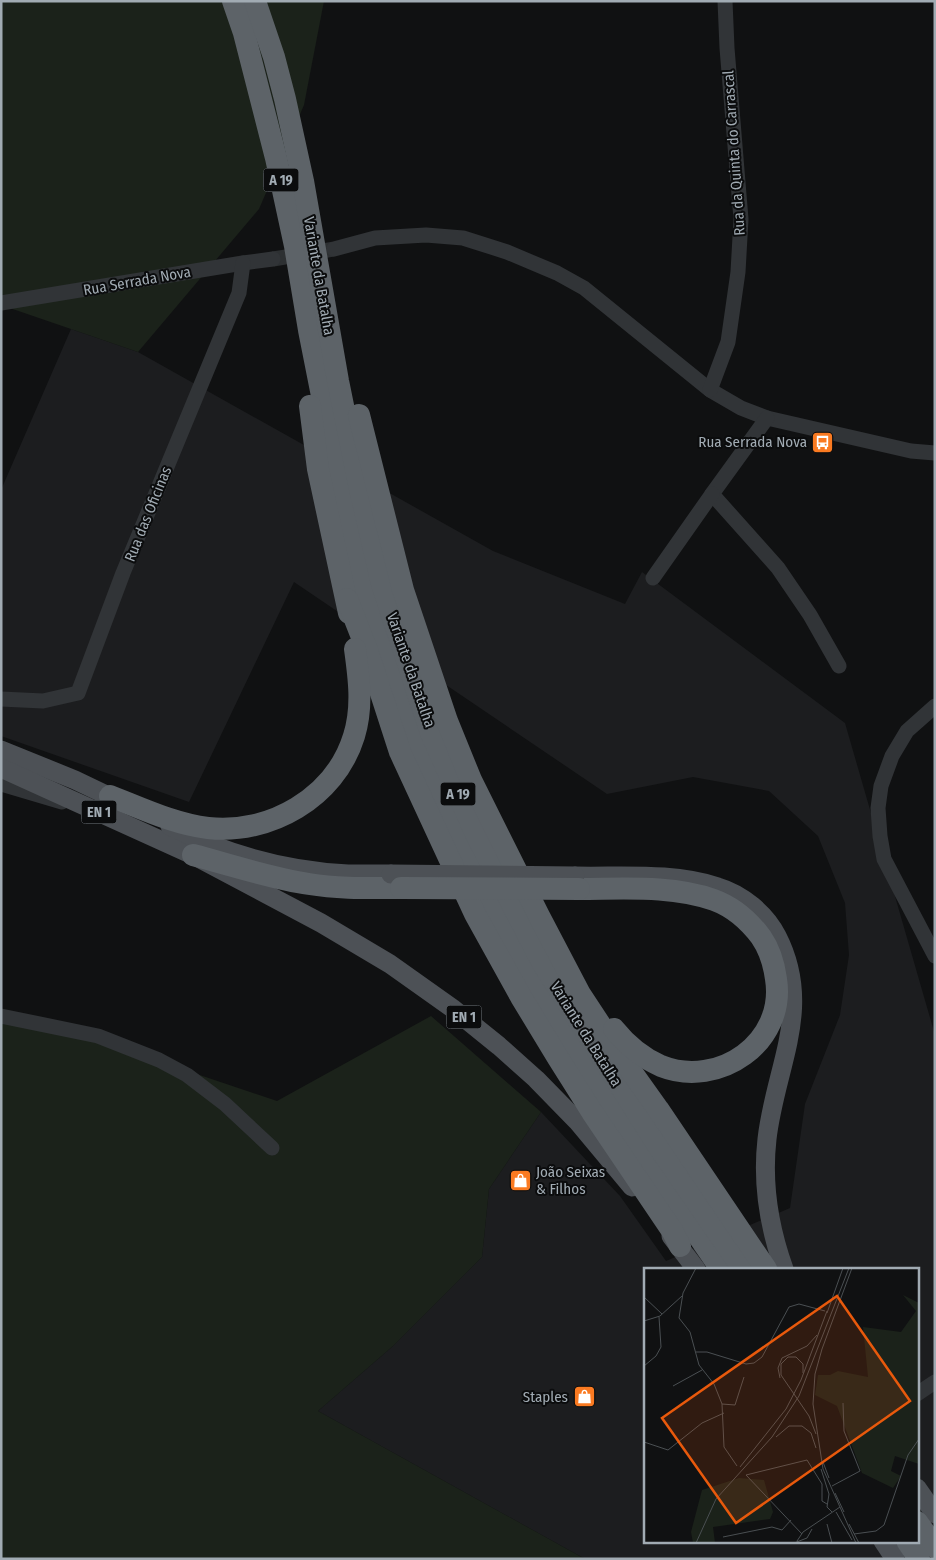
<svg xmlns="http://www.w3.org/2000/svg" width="936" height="1560" font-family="'Fira Sans Condensed',sans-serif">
  <rect width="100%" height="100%" fill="#101112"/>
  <path fill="#1c1d1f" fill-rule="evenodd" d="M 71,329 L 138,352 L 493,551 L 625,604 L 642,572 L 845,723 L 935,1035 L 935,1559 L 585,1559 L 318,1411 L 393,1346 L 482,1257 L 489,1189 L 541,1112 L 620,1196 L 666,1261 L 790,1208 L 805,1104 L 840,1015 L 849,955 L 845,903 L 818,836 L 769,791 L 693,777 L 607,794 L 294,582 L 189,802 L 1,736 L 1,490 ZM 645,1269 L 917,1269 L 917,1541 L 645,1541 Z"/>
  <g fill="#1b221a">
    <path d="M 1,1 L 324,1 L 304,105 L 259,209 L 138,352 L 1,305 Z"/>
    <path d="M 1,1014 L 96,1040 L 277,1101 L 431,1016 L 541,1112 L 489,1189 L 482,1257 L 393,1346 L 318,1411 L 585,1559 L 1,1559 Z"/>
  </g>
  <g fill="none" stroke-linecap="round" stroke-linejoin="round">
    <path stroke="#2d3032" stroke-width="15" stroke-dasharray="15 8" stroke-linecap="butt" d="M 273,259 L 334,249"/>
    <g stroke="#313437" stroke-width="15">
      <path d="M 334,249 L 375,238 L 426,235 L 463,238 L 507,252 L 557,273 L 584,288 L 710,390 L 741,408 L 767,418 L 911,451 L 935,453"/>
      <path d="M 1,303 L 243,263 L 273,259"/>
      <path d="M 710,390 L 728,342 L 738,272 L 741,219 L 727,48 L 725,1"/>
      <path d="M 767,418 L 712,494 L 778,568 L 810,615 L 839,666"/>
      <path d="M 653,578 L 712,494"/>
      <path d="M 1,699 L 43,701 L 78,693 L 123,573 L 239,293 L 243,263"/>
      <path d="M 935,706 L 907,731 L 892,756 L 881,786 L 878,808 L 880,836 L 884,859 L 935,956"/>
      <path d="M 1,784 L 62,802"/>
      <path d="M 1,1016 L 98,1036 L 159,1060 L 187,1075 L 225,1104 L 272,1148"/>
      <path d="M 917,1394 L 935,1382"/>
    </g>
    <g stroke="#4d5156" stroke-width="19">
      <path d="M 1,750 L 75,780 L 123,803"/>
      <path d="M 1,768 L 193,855 L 321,923 L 390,964 L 452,1008 L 499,1046 L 536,1079 L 577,1121 L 632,1187"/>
      <path d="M 170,826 C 225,854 287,871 348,874 C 363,874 377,874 391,874"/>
      <path d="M 575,876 C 622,877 673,872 718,887 C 742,894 766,914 777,936 C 814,1008 775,1067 767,1139 C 762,1183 769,1227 784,1269"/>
      <path d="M 671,1236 L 696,1269"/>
      <path d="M 917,1488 L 935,1514"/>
      <path d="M 883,1541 L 895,1559"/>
    </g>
    <g stroke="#5d6368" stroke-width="22">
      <path d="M 233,1 L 244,33 L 276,158 L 295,246 L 309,330 L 343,502 L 362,582 L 403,711 L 434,789 L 462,848 L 494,914 L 535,990 L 606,1101 L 721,1269"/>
      <path d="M 255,1 L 274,57 L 285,99 L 303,181 L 338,381 L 360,489 L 382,584 L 431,733 L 477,836 L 542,962 L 661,1150 L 743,1269"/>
      <path d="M 310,406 L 318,469 L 349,613"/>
      <path d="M 359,415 L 403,590 L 447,721 L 471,780 L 539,916 L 580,994 L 626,1064 L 658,1109 L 766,1269"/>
      <path d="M 347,599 L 367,650 L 400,752 L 475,914 L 521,997 L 558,1058 L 592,1112 L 673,1232 L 680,1246"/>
      <path d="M 110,796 C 141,808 174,824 208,828 C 269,835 335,798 354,736 C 363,707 359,678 355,649"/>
      <path d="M 193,855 C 231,865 270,878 309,884 C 339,889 371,888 401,888"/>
      <path d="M 579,889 C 623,889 672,885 714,900 C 733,907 749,921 761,937 C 770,950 774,964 776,979 C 786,1042 719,1089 661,1066 C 643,1058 626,1044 614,1029"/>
      <path d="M 917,1522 L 935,1547"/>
      <path d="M 907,1541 L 919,1559"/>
    </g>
    <path stroke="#4d5156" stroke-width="19" d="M 391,874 L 575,876"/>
    <path stroke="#5d6368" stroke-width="22" d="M 401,888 L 579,889"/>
  </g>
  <defs>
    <symbol id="bus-square" viewBox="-11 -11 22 22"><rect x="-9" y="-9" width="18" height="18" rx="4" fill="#fa7a21" stroke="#0b0c0d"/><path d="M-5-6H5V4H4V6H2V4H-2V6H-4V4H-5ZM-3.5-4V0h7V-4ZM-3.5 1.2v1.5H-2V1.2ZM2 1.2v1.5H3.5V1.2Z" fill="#fff"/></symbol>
    <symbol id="shop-square" viewBox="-11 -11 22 22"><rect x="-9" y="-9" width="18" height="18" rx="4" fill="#fa7a21" stroke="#0b0c0d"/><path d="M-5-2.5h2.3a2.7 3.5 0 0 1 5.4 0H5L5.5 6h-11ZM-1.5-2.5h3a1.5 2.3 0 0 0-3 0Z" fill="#fff"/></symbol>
  </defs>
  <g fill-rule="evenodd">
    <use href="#bus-square" x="810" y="430" width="25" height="25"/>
    <use href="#shop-square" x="508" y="1168" width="25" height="25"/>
    <use href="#shop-square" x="572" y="1384" width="25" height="25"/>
  </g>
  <g text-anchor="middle" stroke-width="4" stroke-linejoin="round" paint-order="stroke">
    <g fill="#0b0c0d" stroke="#747b81" stroke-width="1">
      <rect x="263.5" y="168.5" width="35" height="23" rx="4"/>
      <rect x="440.5" y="782.5" width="35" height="23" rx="4"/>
      <rect x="81.5" y="800.5" width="35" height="23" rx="4"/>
      <rect x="446.5" y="1005.5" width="35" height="23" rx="4"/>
    </g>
    <g font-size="14" font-weight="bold" fill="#a1abb3">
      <text x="281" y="185">A 19</text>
      <text x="458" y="799">A 19</text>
      <text x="99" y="817">EN 1</text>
      <text x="464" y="1022">EN 1</text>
    </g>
    <g font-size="15" fill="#a1abb3" stroke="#0b0c0d">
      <text transform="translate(734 153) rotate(-94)" y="5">Rua da Quinta do Carrascal</text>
      <text transform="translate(319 276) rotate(80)" y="5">Variante da Batalha</text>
      <text transform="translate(137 281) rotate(-10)" y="5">Rua Serrada Nova</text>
      <text transform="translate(148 514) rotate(-68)" y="5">Rua das Oficinas</text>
      <text transform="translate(411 670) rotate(71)" y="5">Variante da Batalha</text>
      <text transform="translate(586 1034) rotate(58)" y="5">Variante da Batalha</text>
    </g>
    <g font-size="15" fill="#a1abb3" stroke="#0b0c0d" text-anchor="end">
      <text x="807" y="447">Rua Serrada Nova</text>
      <text x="536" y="1177" text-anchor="start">João Seixas<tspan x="536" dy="17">&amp; Filhos</tspan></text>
      <text x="568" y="1402">Staples</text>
    </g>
  </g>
  <g transform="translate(644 1268)">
    <rect width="275" height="275" fill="#101112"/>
    <path d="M 259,27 L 275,35 L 275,196 L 251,188 L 247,203 L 257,208 L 249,220 L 218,205 L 193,138 L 171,127 L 174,107 L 186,107 L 194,103 L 224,109 L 219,59 L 257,64 L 272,43 ZM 95,210 L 120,212 L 129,244 L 126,251 L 69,259 L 71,275 L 49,275 L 47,264 L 58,222 Z" fill="#1b221a"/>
    <path fill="none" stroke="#4a4f52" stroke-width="1" d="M 52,0 L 39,25 L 35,50 L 46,64 L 55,97 L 70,116 L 78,136 L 80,179 L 93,198M 208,0 L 178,81 L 171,106 L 169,136 L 179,201 L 212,275M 0,29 L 18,46M 183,45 L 199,0M 0,53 L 16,48 L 38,28M 52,84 L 63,84 L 102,96 L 110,95 L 118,89 L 145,39 L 155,36 L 181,43M 0,98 L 12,88 L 17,79 L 15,49M 159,105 L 159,96 L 152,89 L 144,89 L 137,96 L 137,107 L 165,148 L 172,166M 136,110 L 134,100 L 138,90 L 163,78 L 173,67M 29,118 L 58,102M 78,136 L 91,137 L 100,109M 132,169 L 145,158 L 158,158 L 167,165 L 172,180M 0,174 L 24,182 L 58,155 L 80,145M 179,194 L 185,210M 96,199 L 142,141 L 157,112 L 183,43M 177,201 L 185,226 L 183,239 L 188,244M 102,207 L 163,192 L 178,216 L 178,233 L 183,236M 102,207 L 158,266M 188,218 L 216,203 L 200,163 L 199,135M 191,225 L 200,244M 192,244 L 208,272M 183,256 L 188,275M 205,256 L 215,275M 210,266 L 232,263 L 240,257 L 264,187 L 275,171M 79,269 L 128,259 L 138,262 L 147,252M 153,273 L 159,264 L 196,239M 52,275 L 72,231 L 128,169 L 155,128 L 205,0M 150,275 L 163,270 L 168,261"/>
    <path fill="#e8590c" fill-opacity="0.15" stroke="#e8590c" stroke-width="2.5" d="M 193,28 L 266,133 L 92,255 L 18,150 Z"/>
    <rect width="275" height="275" fill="none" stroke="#a1abb3" stroke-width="2.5"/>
  </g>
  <rect width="936" height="1560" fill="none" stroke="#a1abb3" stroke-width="5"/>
</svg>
